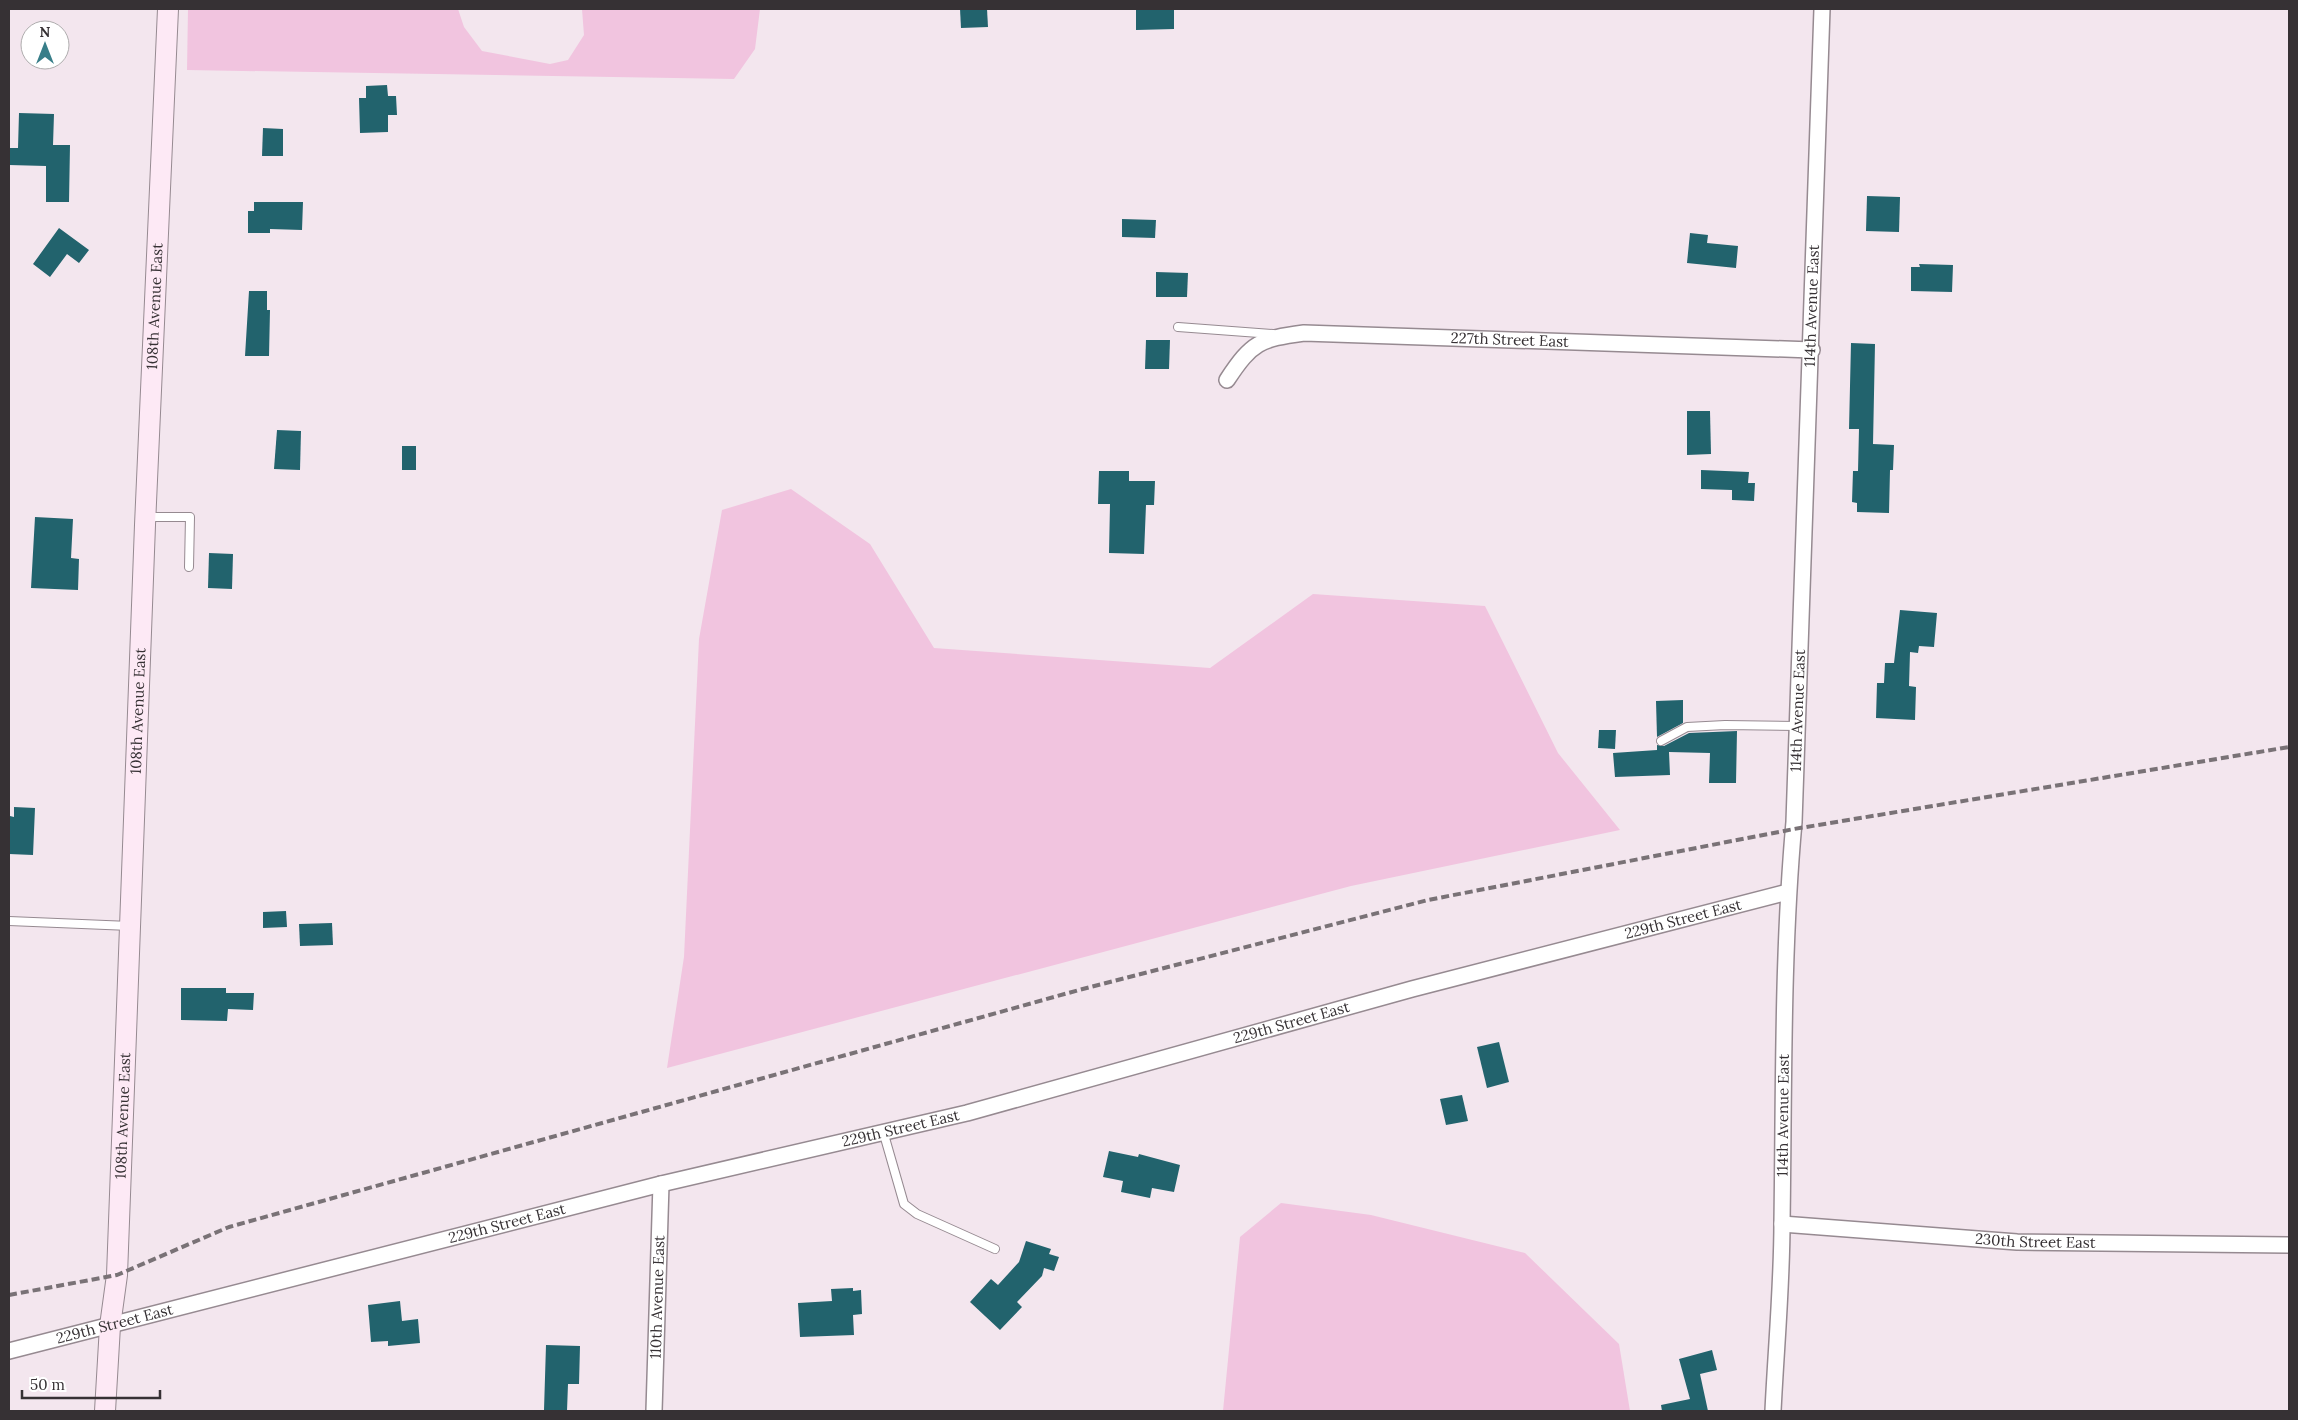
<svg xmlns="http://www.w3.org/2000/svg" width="2298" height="1420" font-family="Lora,serif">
  <rect width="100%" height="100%" fill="#f3e6ee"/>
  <g fill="#f1c4df">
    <path d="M 188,9 L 458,9 L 464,27 L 482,51 L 550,64 L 568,60 L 584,35 L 582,9 L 760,9 L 755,49 L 734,79 L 187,70 Z"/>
    <path d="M 791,489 L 870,544 L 934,648 L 1210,668 L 1313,594 L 1485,606 L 1558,753 L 1620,830 L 1351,886 L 667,1068 L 684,957 L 699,639 L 722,510 Z"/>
    <path d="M 1281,1203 L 1371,1215 L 1525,1253 L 1619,1344 L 1630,1411 L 1223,1411 L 1240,1237 Z"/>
  </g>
  <g fill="#22636d">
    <path d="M 960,9 L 987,9 L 988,27 L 961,28 Z"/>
    <path d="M 1136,9 L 1174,9 L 1174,29 L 1136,30 Z"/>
    <path d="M 387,85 L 388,96 L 396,96 L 397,115 L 388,115 L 388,132 L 360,133 L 359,98 L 366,98 L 366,86 Z"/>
    <path d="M 19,113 L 54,114 L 53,145 L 70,145 L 69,202 L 46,202 L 46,166 L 9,165 L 9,148 L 18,148 Z"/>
    <path d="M 263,128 L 283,129 L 283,156 L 262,156 Z"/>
    <path d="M 1867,196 L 1900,197 L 1899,232 L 1866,231 Z"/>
    <path d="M 254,202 L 303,202 L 302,230 L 270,229 L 270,233 L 248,233 L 248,211 L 254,211 Z"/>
    <path d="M 1122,219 L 1156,220 L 1155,238 L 1122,237 Z"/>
    <path d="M 59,228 L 89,250 L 79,263 L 67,254 L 50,277 L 33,264 Z"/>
    <path d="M 1690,233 L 1708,235 L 1707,243 L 1738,246 L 1736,268 L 1687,263 Z"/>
    <path d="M 1919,264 L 1953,265 L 1952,292 L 1911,291 L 1911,267 L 1920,267 Z"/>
    <path d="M 1156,272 L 1188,273 L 1187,297 L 1156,297 Z"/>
    <path d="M 249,291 L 267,291 L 267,310 L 270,310 L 269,356 L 245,356 Z"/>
    <path d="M 1146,340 L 1170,340 L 1169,369 L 1145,369 Z"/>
    <path d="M 1851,343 L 1875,344 L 1873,444 L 1894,445 L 1893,470 L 1890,470 L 1889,513 L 1857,512 L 1857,503 L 1852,502 L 1853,471 L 1858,471 L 1859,429 L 1849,429 Z"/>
    <path d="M 1687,411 L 1710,411 L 1711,454 L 1687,455 Z"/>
    <path d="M 277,430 L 301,431 L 300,470 L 274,469 Z"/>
    <rect x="402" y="446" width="14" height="24"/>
    <path d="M 1701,470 L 1749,472 L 1748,483 L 1755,483 L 1754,501 L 1732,500 L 1732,490 L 1701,489 Z"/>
    <path d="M 1099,471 L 1129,471 L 1129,481 L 1155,481 L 1154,505 L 1146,505 L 1144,554 L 1109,553 L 1110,504 L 1098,504 Z"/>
    <path d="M 35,517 L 73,519 L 71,558 L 79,559 L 78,590 L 31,588 Z"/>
    <path d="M 209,553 L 233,554 L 232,589 L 208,588 Z"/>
    <path d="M 1900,610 L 1937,613 L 1934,647 L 1919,646 L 1918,653 L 1910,652 L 1909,686 L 1916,687 L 1915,720 L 1876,718 L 1877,683 L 1884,683 L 1885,663 L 1894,663 Z"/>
    <path d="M 1683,700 L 1683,723 L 1657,737 L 1656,701 Z"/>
    <path d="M 1599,730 L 1616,730 L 1615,749 L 1598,748 Z"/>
    <path d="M 1737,731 L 1736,783 L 1709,783 L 1710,753 L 1669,752 L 1670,775 L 1615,777 L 1613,753 L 1657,750 L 1657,745 L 1664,746 L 1689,733 Z"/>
    <path d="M 14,807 L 35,808 L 33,855 L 9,854 L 10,816 L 14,817 Z"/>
    <path d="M 286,911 L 287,927 L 263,928 L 263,912 Z"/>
    <path d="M 332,923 L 333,945 L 300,946 L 299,924 Z"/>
    <path d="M 181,988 L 226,988 L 226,993 L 254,993 L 253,1010 L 228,1009 L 227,1021 L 181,1020 Z"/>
    <path d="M 1499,1042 L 1509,1082 L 1487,1088 L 1477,1047 Z"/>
    <path d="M 1462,1095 L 1468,1121 L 1446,1125 L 1440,1099 Z"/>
    <path d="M 1109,1151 L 1138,1157 L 1139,1154 L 1180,1165 L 1174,1192 L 1152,1188 L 1150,1198 L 1121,1192 L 1123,1181 L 1103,1177 Z"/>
    <path d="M 1026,1241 L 1051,1249 L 1049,1254 L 1059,1257 L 1054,1271 L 1044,1268 L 1042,1276 L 1017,1302 L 1022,1307 L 1000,1330 L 970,1302 L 991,1279 L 998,1285 L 1019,1262 Z"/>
    <path d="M 853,1288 L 853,1291 L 861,1290 L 862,1314 L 853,1315 L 854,1335 L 800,1337 L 798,1303 L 832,1301 L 831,1289 Z"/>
    <path d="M 400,1301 L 402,1321 L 418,1319 L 420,1343 L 388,1346 L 388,1341 L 371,1342 L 368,1305 Z"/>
    <path d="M 546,1345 L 580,1346 L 579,1384 L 568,1384 L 567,1411 L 544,1410 Z"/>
    <path d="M 1712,1350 L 1717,1370 L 1700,1374 L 1708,1411 L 1662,1411 L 1661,1405 L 1690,1399 L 1679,1359 Z"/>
  </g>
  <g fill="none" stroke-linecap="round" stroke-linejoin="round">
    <defs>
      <g id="lane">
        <path d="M 1178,327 L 1273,334"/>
        <path d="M 147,517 L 190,517 L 189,567"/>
        <path d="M 1661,741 L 1687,727 L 1725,725 L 1798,726"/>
        <path d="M 9,921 L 130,926"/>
        <path d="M 883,1131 L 904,1204 L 917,1214 L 995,1249"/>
      </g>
      <g id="street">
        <path id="s1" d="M 1227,380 C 1252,342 1260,339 1304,333 L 1812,350"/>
        <path id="s2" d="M 1782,1224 L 2017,1242 L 2289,1245"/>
        <path id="s3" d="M 9,1351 L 661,1184 L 967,1113 L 1412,989 L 1788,892"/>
        <path id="s4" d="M 654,1411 L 661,1184"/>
        <path id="s5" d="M 1773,1411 C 1776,1348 1782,1285 1782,1222 C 1784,1089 1782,955 1794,822 L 1822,9"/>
      </g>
      <g id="secondary">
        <path id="s6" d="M 105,1411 L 110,1326 L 117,1275 L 145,525 L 168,9"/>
      </g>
    </defs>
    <use href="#lane" stroke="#968a91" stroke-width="10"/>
    <use href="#street" stroke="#968a91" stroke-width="18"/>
    <use href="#secondary" stroke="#968a91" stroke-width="22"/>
    <use href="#lane" stroke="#fff" stroke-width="8"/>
    <use href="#street" stroke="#fff" stroke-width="15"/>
    <use href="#secondary" stroke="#fde9f5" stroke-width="20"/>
    <path stroke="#797276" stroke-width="4" stroke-dasharray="8 4" stroke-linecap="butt" d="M 9,1295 L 117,1275 L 229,1227 L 1079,990 L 1428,900 L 1794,829 L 2289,747"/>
  </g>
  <g text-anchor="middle" stroke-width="5" stroke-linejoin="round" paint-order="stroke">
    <g font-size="15" fill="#363134" stroke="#fff">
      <text dy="5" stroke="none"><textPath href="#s6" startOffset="1106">108th Avenue East</textPath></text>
      <text dy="5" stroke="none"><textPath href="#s5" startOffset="1106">114th Avenue East</textPath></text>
      <text dy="5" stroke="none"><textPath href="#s1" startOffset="301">227th Street East</textPath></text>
      <text dy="5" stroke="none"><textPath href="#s6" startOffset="701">108th Avenue East</textPath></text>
      <text dy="5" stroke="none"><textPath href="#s5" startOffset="701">114th Avenue East</textPath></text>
      <text dy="5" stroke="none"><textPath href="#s3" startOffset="1729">229th Street East</textPath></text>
      <text dy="5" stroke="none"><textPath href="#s3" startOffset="1324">229th Street East</textPath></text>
      <text dy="5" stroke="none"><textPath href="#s6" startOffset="296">108th Avenue East</textPath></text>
      <text dy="5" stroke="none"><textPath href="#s5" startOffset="296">114th Avenue East</textPath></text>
      <text dy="5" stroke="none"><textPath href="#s3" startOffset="919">229th Street East</textPath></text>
      <text dy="5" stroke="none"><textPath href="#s3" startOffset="514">229th Street East</textPath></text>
      <text dy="5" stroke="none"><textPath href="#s2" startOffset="254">230th Street East</textPath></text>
      <text dy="5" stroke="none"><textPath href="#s4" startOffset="114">110th Avenue East</textPath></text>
      <text dy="5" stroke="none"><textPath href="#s3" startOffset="109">229th Street East</textPath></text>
    </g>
  </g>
  <rect width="2298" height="1420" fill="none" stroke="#363134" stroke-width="20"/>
  <g transform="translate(45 45)"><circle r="24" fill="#ffffff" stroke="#afadae"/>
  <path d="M0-4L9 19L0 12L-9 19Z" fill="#387e89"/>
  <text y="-8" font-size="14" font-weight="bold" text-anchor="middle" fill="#363134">N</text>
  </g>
  <path d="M22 1390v8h138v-8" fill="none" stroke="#363134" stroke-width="2.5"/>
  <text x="30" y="1390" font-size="15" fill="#363134" stroke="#ffffff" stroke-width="4" paint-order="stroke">50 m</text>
</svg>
